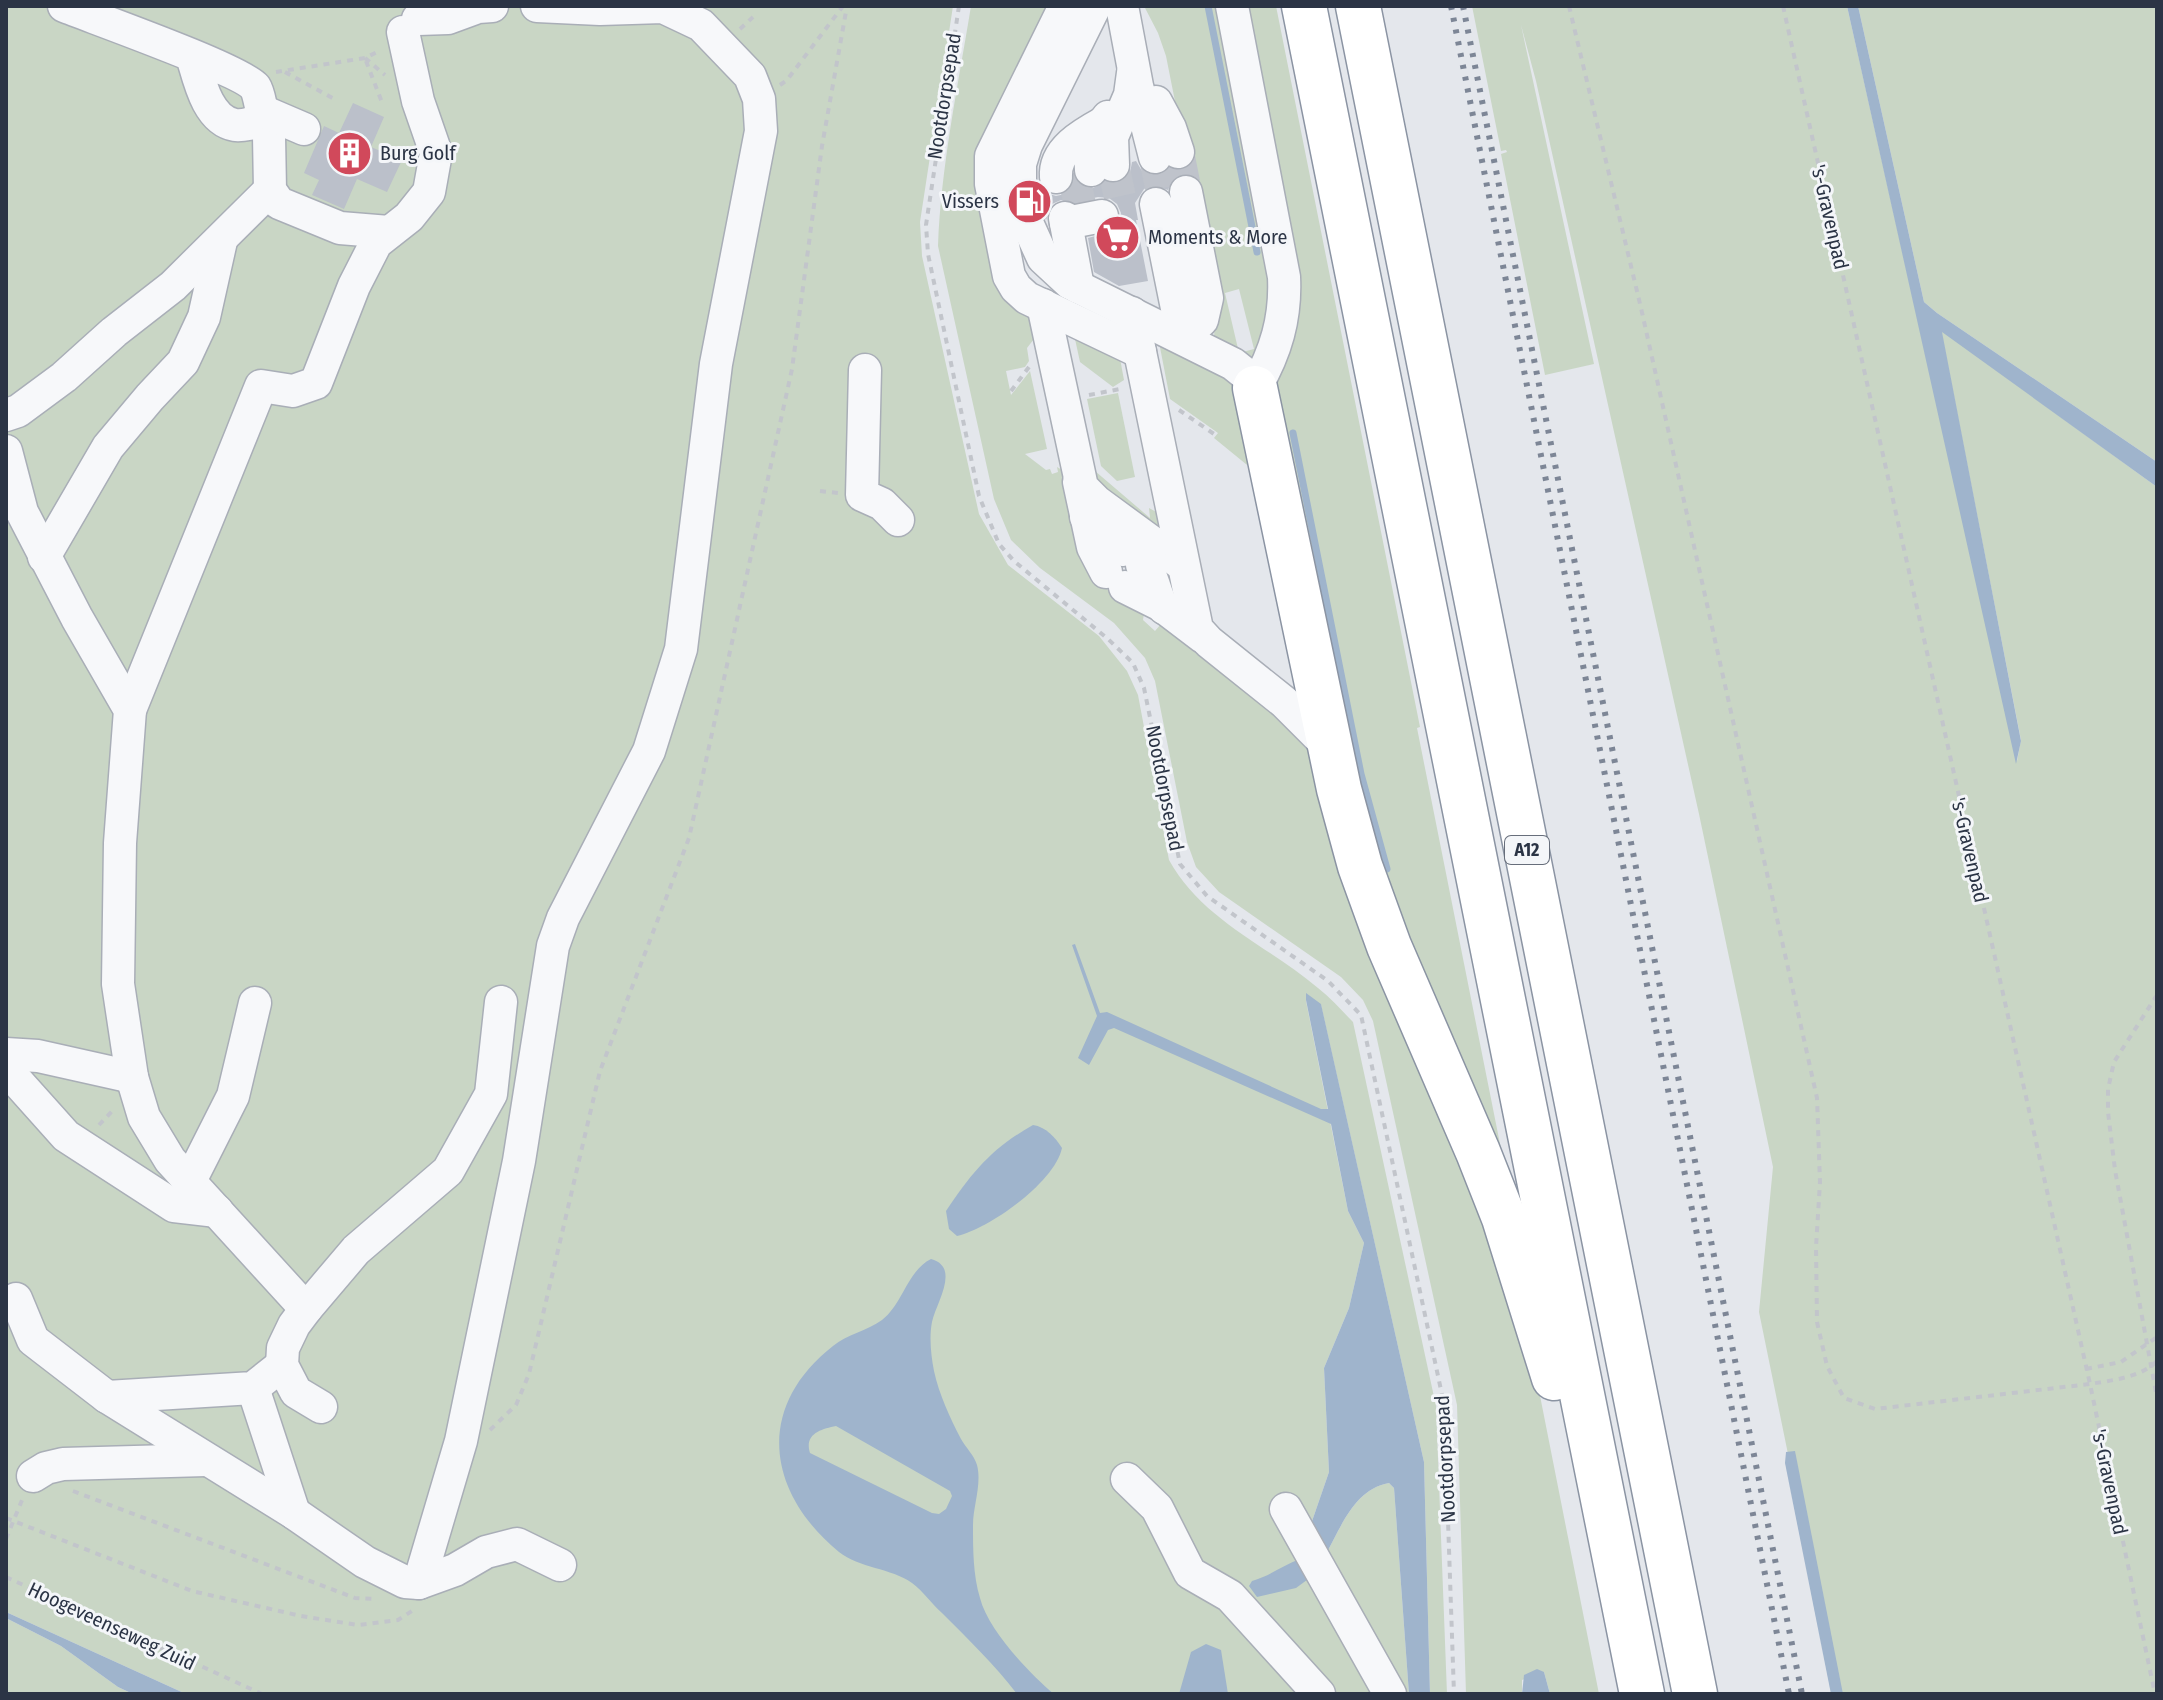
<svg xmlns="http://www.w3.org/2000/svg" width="2163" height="1700" font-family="'Fira Sans Condensed',sans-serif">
  <rect width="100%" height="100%" fill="#e4e7ec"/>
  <g fill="#c9d6c5" fill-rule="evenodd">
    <path d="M 6,6 L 953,6 L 920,222 L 922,256 L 979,514 L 1008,565 L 1099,636 L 1127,671 L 1138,695 L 1169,860 C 1202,920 1267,945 1318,988 C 1331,998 1342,1011 1353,1022 L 1436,1406 L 1447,1694 L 1430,1694 L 1424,1462 L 1321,1005 L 1306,994 L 1306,1001 L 1348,1211 L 1364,1243 L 1349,1308 L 1324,1368 L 1329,1472 L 1310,1527 L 1327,1552 C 1342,1525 1355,1489 1389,1483 L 1394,1488 L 1409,1694 L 186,1694 L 6,1612 Z"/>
    <path d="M 971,6 L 1055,6 L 989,137 L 1034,339 L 1027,348 L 1029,361 L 1025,367 L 1006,371 L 1011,395 L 1030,371 L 1047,449 L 1025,454 L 1046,470 L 1050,469 L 1052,474 L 1058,472 L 1057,467 L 1069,474 L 1088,575 L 1139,613 L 1144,614 L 1143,620 L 1155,631 L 1161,624 L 1290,722 L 1316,759 L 1527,1330 L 1599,1694 L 1550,1694 L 1544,1672 L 1522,1680 L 1522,1694 L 1466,1694 L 1457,1405 L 1373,1021 L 1363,1000 L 1341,977 L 1219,892 L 1196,867 L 1187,842 L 1155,681 L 1145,658 L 1114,623 L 1040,568 L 1011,540 L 994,499 L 938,246 C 941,166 958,86 971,6 Z"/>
    <path d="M 1144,6 L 1224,6 L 1275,313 L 1253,367 L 1214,337 L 1216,308 L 1166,56 L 1158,33 ZM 1239,289 L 1254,349 L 1239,353 L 1225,293 Z"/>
    <path d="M 1240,6 L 1276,6 L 1420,727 L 1417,728 L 1515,1219 L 1402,959 L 1270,405 L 1288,339 Z"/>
    <path d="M 1472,6 L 1847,6 L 2017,761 L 2021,740 L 1941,330 L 2157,487 L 2157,1694 L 1837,1694 L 1759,1312 L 1773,1167 L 1699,814 L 1536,81 L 1521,25 L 1594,364 L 1545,375 L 1501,154 L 1507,152 L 1506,150 L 1501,151 Z"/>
    <path d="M 1858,6 L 2157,6 L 2157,462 L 1937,313 L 1924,302 Z"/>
    <path d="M 1073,330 L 1119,353 L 1124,380 L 1113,387 L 1080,362 Z"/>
    <path d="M 1158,337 L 1231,373 L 1252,469 L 1214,438 L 1218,433 L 1170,399 Z"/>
    <path d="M 1118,393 L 1135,477 L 1117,481 L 1101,466 L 1087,399 Z"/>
    <path d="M 1095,471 L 1150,518 L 1149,508 L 1160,514 L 1165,535 L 1099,492 Z"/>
    <path d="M 6,1618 L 61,1646 L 118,1687 L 133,1694 L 6,1694 Z"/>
  </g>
  <g fill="#9fb4cc" fill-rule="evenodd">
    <path d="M 1847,6 L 1858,6 L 1924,302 L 1937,313 L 2157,462 L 2157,487 L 1942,332 L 2021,741 L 2016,764 Z"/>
    <path d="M 1075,944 L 1100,1013 L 1107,1012 L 1321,1109 L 1328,1109 L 1306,1000 L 1306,993 L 1321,1004 L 1424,1462 L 1430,1694 L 1409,1694 L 1394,1488 L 1389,1483 C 1355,1489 1342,1525 1327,1552 L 1310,1527 L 1329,1472 L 1324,1368 L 1349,1308 L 1364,1243 L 1348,1211 L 1331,1124 L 1114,1028 L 1108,1030 L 1089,1065 L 1078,1058 L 1097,1016 L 1072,945 Z"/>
    <path d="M 1033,1125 C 1046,1127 1055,1137 1062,1148 C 1055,1182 989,1229 957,1236 L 949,1229 L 946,1211 C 972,1172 992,1148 1033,1125 Z"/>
    <path d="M 931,1259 C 961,1267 936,1303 932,1322 C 929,1337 931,1356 934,1371 C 939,1394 950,1418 961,1439 C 966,1448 974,1455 977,1465 C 982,1484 973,1506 973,1525 C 973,1549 973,1575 980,1598 C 988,1630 1029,1673 1054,1694 L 1017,1694 C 995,1665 968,1639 942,1613 C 932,1604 923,1591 912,1583 C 891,1568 859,1568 839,1552 C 766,1492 755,1407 833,1346 C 847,1334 867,1331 882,1320 C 903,1304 907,1271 931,1259 ZM 836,1426 L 950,1491 L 952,1496 L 946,1509 L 939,1514 L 932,1513 L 810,1453 C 804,1434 821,1429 836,1426 Z"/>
    <path d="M 1795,1451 L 1843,1694 L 1831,1694 L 1785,1463 L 1786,1452 Z"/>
    <path d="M 1300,1559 L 1311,1577 L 1296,1588 L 1257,1597 L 1249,1586 L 1252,1581 C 1270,1576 1283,1565 1300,1559 Z"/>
    <path d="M 6,1612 L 186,1694 L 133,1694 L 118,1687 L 61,1646 L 6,1618 Z"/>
    <path d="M 1206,1644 L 1221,1650 L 1228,1694 L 1179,1694 L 1191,1652 Z"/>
    <path d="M 1537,1669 L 1544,1672 L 1550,1694 L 1522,1694 L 1524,1675 Z"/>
  </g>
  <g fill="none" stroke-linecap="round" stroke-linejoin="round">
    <g stroke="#9fb4cc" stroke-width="7">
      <path d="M 1208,6 L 1257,252"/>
      <path d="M 1293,433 L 1361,774 L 1387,869"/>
    </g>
  </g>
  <g fill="#bbc0ca">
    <path d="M 353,103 L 384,117 L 371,147 L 402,160 L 387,192 L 357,179 L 344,209 L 312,195 L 319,180 L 304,173 L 324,126 L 339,133 Z"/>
    <path d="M 1136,161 L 1142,171 L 1151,175 L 1160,175 L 1170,168 L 1184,170 L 1185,173 L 1173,178 L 1168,190 L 1153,185 L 1144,189 L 1135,203 L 1138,220 L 1136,220 L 1148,281 L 1119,286 L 1094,272 L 1088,238 L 1114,231 L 1120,221 L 1121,213 L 1117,204 L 1109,198 L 1098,197 L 1074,202 L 1061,200 L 1052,204 L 1046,220 L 1040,210 L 1031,206 L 1016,211 L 1014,202 L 1021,204 L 1030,201 L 1037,194 L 1039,185 L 1046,193 L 1056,196 L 1065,194 L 1071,188 L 1075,179 L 1082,186 L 1091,189 L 1105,182 L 1114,184 L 1124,181 L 1130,173 L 1132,162 Z"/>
  </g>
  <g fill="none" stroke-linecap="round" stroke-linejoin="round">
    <g stroke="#bfc3cb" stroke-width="32" stroke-dasharray="32 16" stroke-linecap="butt">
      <path d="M 1178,152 L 1186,192"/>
      <path d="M 1155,157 L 1163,197"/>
      <path d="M 1113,165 L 1123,211"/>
      <path d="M 1073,173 L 1082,214"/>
      <path d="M 1020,185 L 1028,225"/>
    </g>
    <defs>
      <g id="minor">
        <path d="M 64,6 C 94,18 241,70 255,87 C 259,93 260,104 262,111 L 254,123 C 248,124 241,126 235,125 C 207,120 199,79 192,56"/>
        <path d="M 1065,6 L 991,156 L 991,184 L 1009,276 L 1016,288 L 1027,298 L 1140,352"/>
        <path d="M 1122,6 L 1137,86 L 1155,157"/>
        <path d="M 1232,6 L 1284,277 C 1286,318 1276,352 1255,388"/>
        <path d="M 418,19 L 448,18 L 478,7 L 492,6"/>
        <path d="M 1156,102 L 1170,128 L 1178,152"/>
        <path d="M 262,111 L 269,136 L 270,190 L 279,203 L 340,228 L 389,232"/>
        <path d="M 262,111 L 304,129"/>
        <path d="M 1113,165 L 1112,137 L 1130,95 L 1133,73"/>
        <path d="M 1091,170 C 1089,149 1094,134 1108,117"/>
        <path d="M 1056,177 C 1054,150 1083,134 1103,123"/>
        <path d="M 1020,185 L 1020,164 L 1026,145 L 1095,6"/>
        <path d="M 1156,204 L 1183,338 L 1202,320 L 1207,298 L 1186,192"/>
        <path d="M 1065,218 L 1078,287"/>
        <path d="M 1066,223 L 1102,216"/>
        <path d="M 1028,225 L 1043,258 L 1070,283 L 1233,364 L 1248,376 L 1255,388"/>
        <path d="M 1043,305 L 1082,487 L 1097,502 L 1183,565"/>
        <path d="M 1132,313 L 1197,629 L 1209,642 L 1284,702 L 1330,748"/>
        <path d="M 865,370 L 862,495 L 882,504 L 898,520"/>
        <path d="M 6,415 L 18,411 L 64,377 L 114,332 L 173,286 L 270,190"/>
        <path d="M 6,451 L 22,512 L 77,618 L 130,710 L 120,843 L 118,984 L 132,1077 L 144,1117 L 170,1160 L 306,1309"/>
        <path d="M 1079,482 L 1093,547 L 1106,572"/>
        <path d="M 1086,517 L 1095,532 L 1122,550"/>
        <path d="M 44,557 L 108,447 L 150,397 L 183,362 L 204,317 L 221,241"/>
        <path d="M 1142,565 C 1156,577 1153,594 1164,608"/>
        <path d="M 1125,587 L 1161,605 L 1203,637"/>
        <path d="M 130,710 L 261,386 L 293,391 L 316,383 L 354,286 L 376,243 L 409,217 L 429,192 L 436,153 L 418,101 L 403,32"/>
        <path d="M 6,1054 L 38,1056 L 132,1077"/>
        <path d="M 6,1069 L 66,1136 L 174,1206 L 217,1211"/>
        <path d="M 190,1181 L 233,1096 L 255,1003"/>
        <path d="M 16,1299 L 33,1340 L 107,1397 L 294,1513 L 365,1562 L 405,1582 L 419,1583 L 455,1570 L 486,1552 L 517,1544 L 560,1565"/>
        <path d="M 253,1388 L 294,1513"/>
        <path d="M 107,1397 L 253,1388 L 282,1365"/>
        <path d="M 321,1407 L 296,1392 L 282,1365 L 283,1348 L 294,1325 L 306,1309 L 356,1250 L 448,1171 L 491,1094 L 501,1002"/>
        <path d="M 33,1476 L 46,1468 L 63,1464 L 206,1460"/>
        <path d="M 1127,1479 L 1157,1508 L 1190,1573 L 1230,1596 L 1319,1694"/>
        <path d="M 1286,1509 L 1390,1694"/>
        <path d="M 419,1583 L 461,1441 L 519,1161 L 553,946 L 563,918 L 649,751 L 681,649 L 716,364 L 761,131 L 759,99 L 750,76 L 701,25 L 663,7 L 600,9 L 537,6"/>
      </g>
      <g id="highway">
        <path d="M 1304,6 L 1642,1694"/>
        <path d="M 1358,6 L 1695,1694"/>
        <path d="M 1255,388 L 1339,789 L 1360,866 L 1389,946 L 1478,1152 L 1504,1218 L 1554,1378"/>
      </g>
    </defs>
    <use href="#minor" stroke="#a9aeb7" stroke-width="35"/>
    <use href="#highway" stroke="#8b94a3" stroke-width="47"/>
    <g stroke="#c2c5cb" stroke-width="4" stroke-dasharray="6 6" stroke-linecap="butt">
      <path d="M 959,6 L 926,225 L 928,254 L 979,496 L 999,544 L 1014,561 L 1108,639 L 1133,663 L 1144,688 L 1180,864 L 1207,896 L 1328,981 L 1361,1015 L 1444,1404 L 1454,1694"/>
      <path d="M 1569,6 L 1641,308 L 1817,1098 L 1820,1182 L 1816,1247 L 1817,1322 L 1827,1366 L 1844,1398 L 1875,1409 L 2090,1384 C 2112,1380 2140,1378 2157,1361"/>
      <path d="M 1783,6 L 2090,1384 L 2155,1694"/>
      <path d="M 740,29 L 753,17"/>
      <path d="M 365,58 L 385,75"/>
      <path d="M 366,61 L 383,105"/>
      <path d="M 276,72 L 365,58 L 381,50"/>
      <path d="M 285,72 L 336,100"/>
      <path d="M 780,85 L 787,80 L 843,6"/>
      <path d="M 1011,391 L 1029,367"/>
      <path d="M 1089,395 L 1120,389"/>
      <path d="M 1179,410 L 1214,434"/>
      <path d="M 820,491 L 838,493"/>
      <path d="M 2157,995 L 2114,1062 L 2108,1089 L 2108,1112 L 2115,1170 L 2157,1398"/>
      <path d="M 99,1125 L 115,1108"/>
      <path d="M 2086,1369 L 2121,1362 L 2157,1337"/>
      <path d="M 490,1430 L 516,1405 L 529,1374 L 600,1071 L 689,838 L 792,369 L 822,146 L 847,6"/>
      <path d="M 73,1491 L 355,1598 L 377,1599"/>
      <path d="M 6,1518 L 192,1591 L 301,1616 L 358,1625 L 398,1620 L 412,1611"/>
      <path d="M 6,1539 L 22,1500"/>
      <path d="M 6,1577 L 262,1694"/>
    </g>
    <use href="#minor" stroke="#f7f8fa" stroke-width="32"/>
    <use href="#highway" stroke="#fff" stroke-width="44"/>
    <g stroke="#7d8696" stroke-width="6" stroke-dasharray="4 8" stroke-linecap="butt">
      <path d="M 1451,6 L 1789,1694"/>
      <path d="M 1463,6 L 1802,1694"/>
    </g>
  </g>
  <defs>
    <symbol id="building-disc" viewBox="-11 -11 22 22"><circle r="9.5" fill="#d1495b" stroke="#f4f6f9"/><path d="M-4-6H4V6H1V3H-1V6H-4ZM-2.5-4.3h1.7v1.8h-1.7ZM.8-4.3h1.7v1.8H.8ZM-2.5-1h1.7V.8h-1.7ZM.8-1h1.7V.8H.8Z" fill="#fff"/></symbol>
    <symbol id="fuel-disc" viewBox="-11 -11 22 22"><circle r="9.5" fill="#d1495b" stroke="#f4f6f9"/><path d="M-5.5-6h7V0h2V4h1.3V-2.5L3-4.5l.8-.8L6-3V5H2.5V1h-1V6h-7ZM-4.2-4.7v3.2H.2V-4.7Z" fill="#fff"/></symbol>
    <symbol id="supermarket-disc" viewBox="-11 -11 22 22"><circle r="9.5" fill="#d1495b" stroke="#f4f6f9"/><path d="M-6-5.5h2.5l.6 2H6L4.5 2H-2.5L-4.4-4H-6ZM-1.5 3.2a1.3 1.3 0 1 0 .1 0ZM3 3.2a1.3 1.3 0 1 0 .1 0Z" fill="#fff"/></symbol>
  </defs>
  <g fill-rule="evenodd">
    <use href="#building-disc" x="324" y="128" width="51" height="51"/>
    <use href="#fuel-disc" x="1004" y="176" width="51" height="51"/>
    <use href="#supermarket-disc" x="1092" y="212" width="51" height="51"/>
  </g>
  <g text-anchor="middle" stroke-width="6" stroke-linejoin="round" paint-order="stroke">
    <rect fill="#f4f6f9" stroke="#676e7b" stroke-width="2" x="1505" y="836" width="44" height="28" rx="6"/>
    <g font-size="18" font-weight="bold" fill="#2b3445">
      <text x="1527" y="856">A12</text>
    </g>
    <g font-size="20" fill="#2b3445" stroke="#f4f6f9">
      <text transform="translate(944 96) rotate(-81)" y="7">Nootdorpsepad</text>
      <text transform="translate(1830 217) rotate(77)" y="7">'s-Gravenpad</text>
      <text transform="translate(1165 788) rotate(79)" y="7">Nootdorpsepad</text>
      <text transform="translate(1970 850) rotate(77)" y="7">'s-Gravenpad</text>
      <text transform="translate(1445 1459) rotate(-93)" y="7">Nootdorpsepad</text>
      <text transform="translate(2110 1482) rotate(78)" y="7">'s-Gravenpad</text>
      <text transform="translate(112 1626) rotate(25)" y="7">Hoogeveenseweg Zuid</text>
    </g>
    <g font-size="20" fill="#2b3445" stroke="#f4f6f9" text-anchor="start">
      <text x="380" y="160">Burg Golf</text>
      <text x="999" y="208" text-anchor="end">Vissers</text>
      <text x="1148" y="244">Moments &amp; More</text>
    </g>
  </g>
  <rect width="2163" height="1700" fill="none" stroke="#2b3445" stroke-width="16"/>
</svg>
